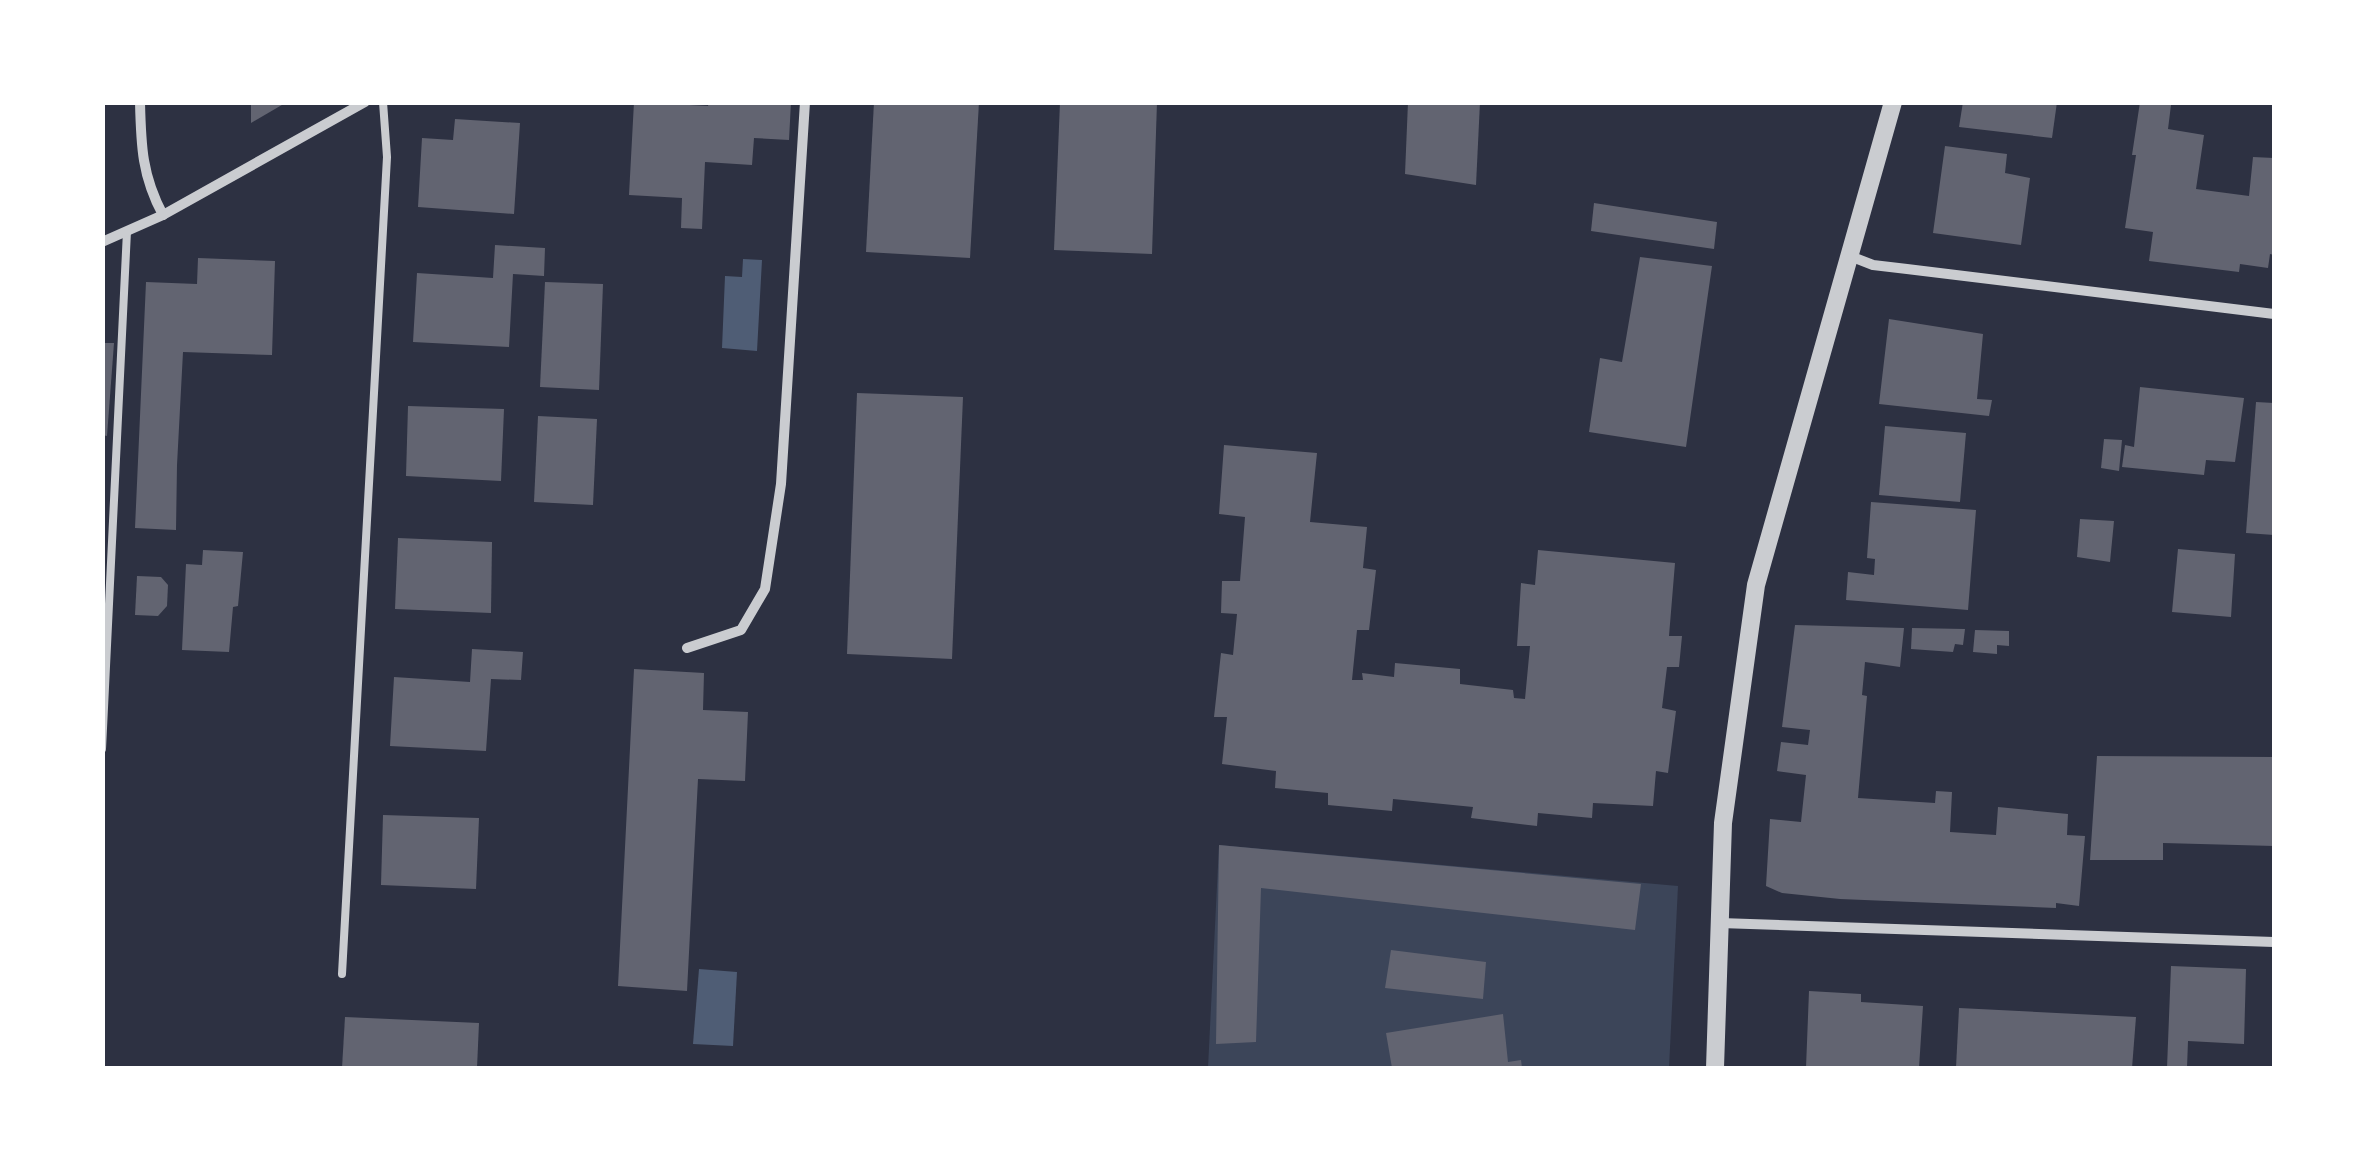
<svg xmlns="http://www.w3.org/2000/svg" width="2377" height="1171" font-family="Lora,serif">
  <rect width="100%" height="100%" fill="#2d3142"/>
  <path fill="#3c4559" d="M 1219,845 L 1678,886 L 1669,1068 L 1208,1068 Z"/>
  <g fill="#4f5d75">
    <path d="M 743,259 L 762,260 L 757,351 L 722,348 L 725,276 L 742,277 Z"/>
    <path d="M 699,969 L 737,972 L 733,1046 L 693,1044 Z"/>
  </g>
  <g fill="#626471">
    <path d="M 251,102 L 287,102 L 251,123 Z"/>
    <path d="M 634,102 L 708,106 L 709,102 L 791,102 L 789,140 L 754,138 L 752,165 L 705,162 L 702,229 L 681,228 L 682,198 L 629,195 Z"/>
    <path d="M 874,102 L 979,102 L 970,258 L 866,252 Z"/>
    <path d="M 1060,102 L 1157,102 L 1152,254 L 1054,250 Z"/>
    <path d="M 1408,102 L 1480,102 L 1476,185 L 1405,174 Z"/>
    <path d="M 1963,102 L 2057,102 L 2052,138 L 1959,127 Z"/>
    <path d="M 2140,102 L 2171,105 L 2168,129 L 2204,135 L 2196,189 L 2249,196 L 2253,157 L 2274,158 L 2274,255 L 2270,254 L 2268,268 L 2240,264 L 2239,272 L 2149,261 L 2153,232 L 2125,228 L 2136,155 L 2132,155 Z"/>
    <path d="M 455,119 L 520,123 L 514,214 L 418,207 L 422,138 L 453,140 Z"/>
    <path d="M 1945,146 L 2007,154 L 2005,173 L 2030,178 L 2021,245 L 1933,233 Z"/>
    <path d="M 1594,203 L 1717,222 L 1714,249 L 1591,231 Z"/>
    <path d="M 495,245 L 545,248 L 544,276 L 513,274 L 509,347 L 413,342 L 417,273 L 493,278 Z"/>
    <path d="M 1640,257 L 1712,266 L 1686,447 L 1589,432 L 1600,358 L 1622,362 Z"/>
    <path d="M 198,258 L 275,261 L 272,355 L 183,352 L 177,465 L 176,530 L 135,528 L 146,282 L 197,284 Z"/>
    <path d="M 545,282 L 603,284 L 599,390 L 540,387 Z"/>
    <path d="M 1889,319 L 1983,334 L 1977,399 L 1992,400 L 1989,416 L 1879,404 Z"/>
    <path d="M 102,343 L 114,343 L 107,436 L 102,435 Z"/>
    <path d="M 2140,387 L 2244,398 L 2235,462 L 2206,460 L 2204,475 L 2122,467 L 2125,445 L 2134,447 Z"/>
    <path d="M 857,393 L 963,397 L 952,659 L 847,654 Z"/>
    <path d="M 2256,402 L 2274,403 L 2274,535 L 2246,533 Z"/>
    <path d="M 408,406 L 504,409 L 501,481 L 406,476 Z"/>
    <path d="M 538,416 L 597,419 L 593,505 L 534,502 Z"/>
    <path d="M 1885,426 L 1966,433 L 1960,502 L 1879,495 Z"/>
    <path d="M 2104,439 L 2122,440 L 2119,471 L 2101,468 Z"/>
    <path d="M 1224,445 L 1317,453 L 1310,522 L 1367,527 L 1363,568 L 1376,570 L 1369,630 L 1357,630 L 1352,680 L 1363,680 L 1362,673 L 1394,677 L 1395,663 L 1460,669 L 1460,684 L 1513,690 L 1514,698 L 1525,699 L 1530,646 L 1517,646 L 1521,583 L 1535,585 L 1538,550 L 1675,563 L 1669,636 L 1682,636 L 1679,667 L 1667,667 L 1662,708 L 1676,711 L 1668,773 L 1656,771 L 1653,806 L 1593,803 L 1592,818 L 1538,813 L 1537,826 L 1471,818 L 1473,807 L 1393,799 L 1392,811 L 1328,805 L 1328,793 L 1275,788 L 1276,771 L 1222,764 L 1227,717 L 1214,717 L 1221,653 L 1233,655 L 1237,614 L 1221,613 L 1222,581 L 1240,581 L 1245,517 L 1219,514 Z"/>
    <path d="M 1871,502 L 1976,510 L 1968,610 L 1846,600 L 1848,572 L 1874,575 L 1875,559 L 1867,558 Z"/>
    <path d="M 2080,519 L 2114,521 L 2110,562 L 2077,557 Z"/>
    <path d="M 398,538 L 492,542 L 491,613 L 395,609 Z"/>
    <path d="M 2178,549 L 2235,554 L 2231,617 L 2172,612 Z"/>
    <path d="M 203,550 L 243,552 L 238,606 L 233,607 L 229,652 L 182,650 L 186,564 L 202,565 Z"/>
    <path d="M 137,576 L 161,577 L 168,585 L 167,606 L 158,616 L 135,615 Z"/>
    <path d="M 1795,625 L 1904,628 L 1900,667 L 1865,662 L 1862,695 L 1867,696 L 1858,798 L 1935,803 L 1936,791 L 1952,792 L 1950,832 L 1996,835 L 1998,807 L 2068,814 L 2067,835 L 2085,836 L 2079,906 L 2056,903 L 2056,908 L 1840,899 L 1782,893 L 1766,886 L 1770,819 L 1801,822 L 1806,775 L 1777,771 L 1781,742 L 1808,745 L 1810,730 L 1782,727 Z"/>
    <path d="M 1912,628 L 1965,629 L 1963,645 L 1955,644 L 1953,652 L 1911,649 Z"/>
    <path d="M 1975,630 L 2009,631 L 2009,646 L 1997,645 L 1997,654 L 1973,652 Z"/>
    <path d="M 472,649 L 523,652 L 521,680 L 491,679 L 486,751 L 390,746 L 394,677 L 470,682 Z"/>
    <path d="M 634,669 L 704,673 L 703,710 L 748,712 L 745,781 L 698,779 L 687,991 L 618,986 Z"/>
    <path d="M 2097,756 L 2274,757 L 2274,846 L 2163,843 L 2163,860 L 2090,860 Z"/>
    <path d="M 383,815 L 479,818 L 476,889 L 381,885 Z"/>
    <path d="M 1219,845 L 1641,884 L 1635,930 L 1261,888 L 1256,1042 L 1216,1044 Z"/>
    <path d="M 1391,950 L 1486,962 L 1483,999 L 1385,988 Z"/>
    <path d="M 2171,966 L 2246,969 L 2244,1044 L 2188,1041 L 2187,1068 L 2167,1068 Z"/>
    <path d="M 1809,991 L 1861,994 L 1861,1002 L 1923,1006 L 1919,1068 L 1806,1068 Z"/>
    <path d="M 1959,1008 L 2136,1017 L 2132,1068 L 1956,1068 Z"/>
    <path d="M 1503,1014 L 1508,1062 L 1521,1060 L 1522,1068 L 1392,1068 L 1386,1033 Z"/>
    <path d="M 345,1017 L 479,1023 L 477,1068 L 342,1068 Z"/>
  </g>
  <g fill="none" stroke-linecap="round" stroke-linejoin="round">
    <g stroke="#caccd0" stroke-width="8">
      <path d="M 102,749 L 127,231"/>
      <path d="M 342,974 L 387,157 L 383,102"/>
    </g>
    <g stroke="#caccd0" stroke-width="10">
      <path d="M 140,102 C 141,146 142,176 163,215"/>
      <path d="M 102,242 L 163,215 L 365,102"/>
      <path d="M 1850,256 L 1873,265 L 1907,269 L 2274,314"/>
      <path d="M 687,648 L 741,630 L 765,589 L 781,484 L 805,102"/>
      <path d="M 1720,923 L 2274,942"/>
    </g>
    <path stroke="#caccd0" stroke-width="18" d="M 1715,1068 L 1723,823 L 1756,585 L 1893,102"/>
  </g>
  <rect width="2377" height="1171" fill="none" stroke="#ffffff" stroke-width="210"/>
</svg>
